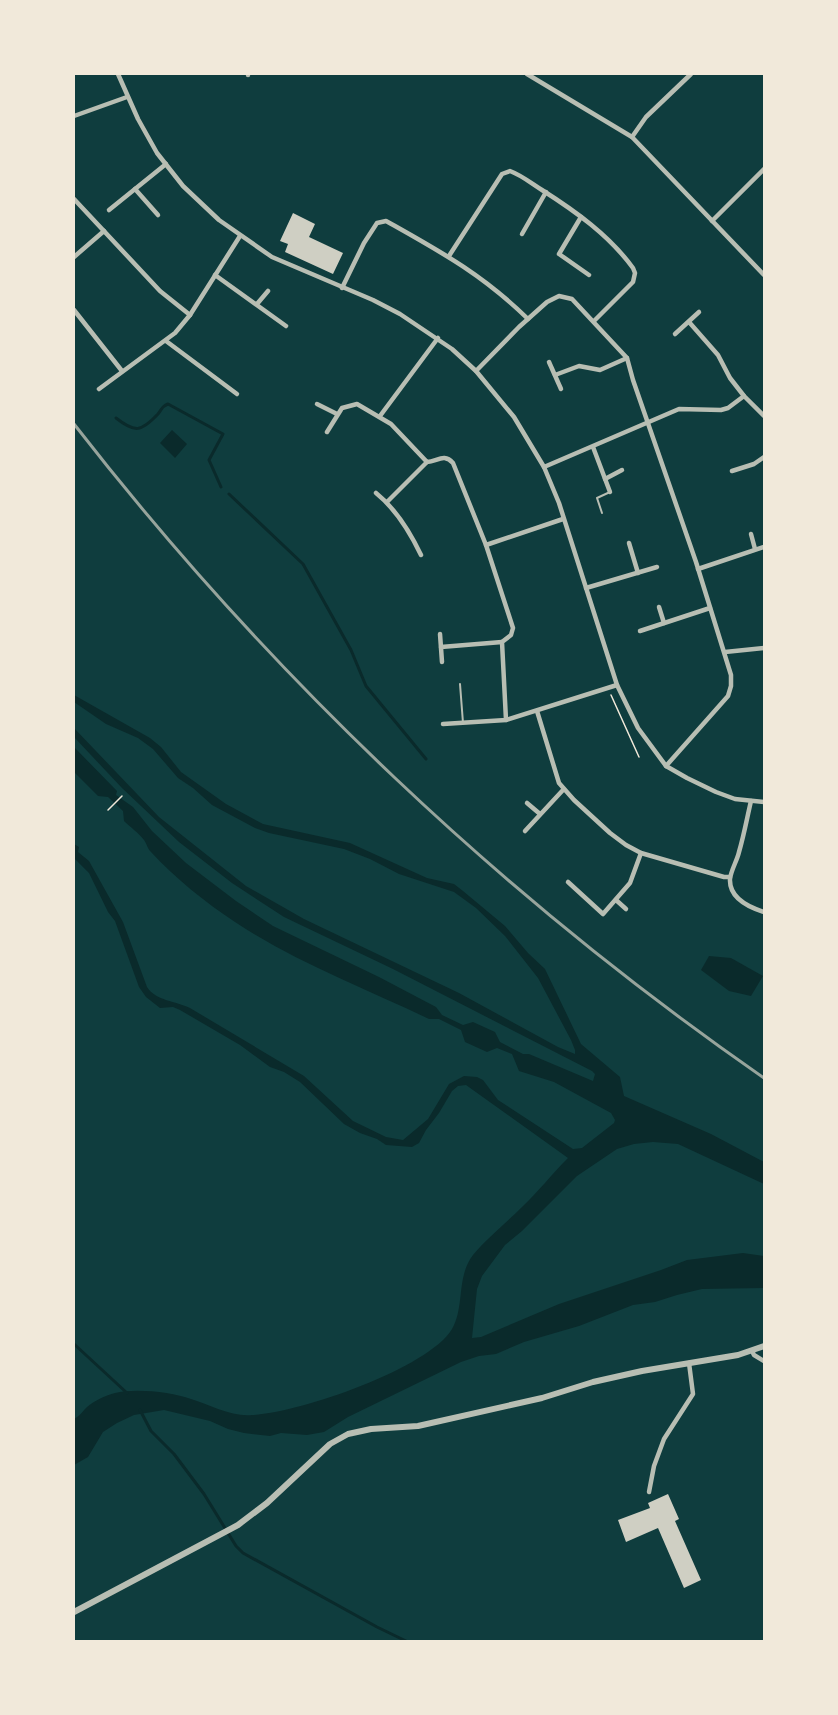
<svg xmlns="http://www.w3.org/2000/svg" width="838" height="1715" font-family="'Nunito Sans',sans-serif">
  <rect width="100%" height="100%" fill="#0f3d3e"/>
  <g fill="#0a2a2b">
    <path d="M 172,430 L 187,444 L 175,458 L 160,443 Z"/>
    <path d="M 74,695 L 150,738 L 161,747 L 181,772 L 226,804 L 263,824 L 350,843 L 427,878 L 454,884 L 463,891 L 505,926 L 528,953 L 545,969 L 581,1044 L 620,1077 L 624,1096 L 711,1134 L 764,1162 L 764,1184 L 678,1144 L 653,1142 L 634,1144 L 617,1149 L 577,1176 L 522,1231 L 505,1245 L 482,1276 L 477,1289 L 472,1338 L 481,1337 L 559,1304 L 661,1270 L 687,1260 L 743,1253 L 764,1256 L 764,1288 L 702,1289 L 677,1295 L 655,1302 L 633,1305 L 579,1326 L 524,1342 L 496,1354 L 479,1356 L 461,1362 L 348,1417 L 324,1432 L 307,1435 L 281,1433 L 270,1436 L 244,1433 L 228,1429 L 210,1421 L 164,1410 L 134,1415 L 117,1423 L 103,1432 L 88,1457 L 74,1465 L 74,1419 C 80,1416 82,1412 87,1407 C 94,1401 106,1395 115,1393 C 135,1388 172,1392 191,1399 C 210,1405 232,1417 252,1415 C 298,1413 428,1369 452,1329 C 465,1307 456,1277 473,1255 C 487,1238 506,1223 522,1207 C 538,1192 552,1174 568,1158 L 466,1085 L 458,1086 L 452,1091 L 439,1113 L 426,1130 L 419,1143 L 412,1147 L 386,1145 L 377,1139 L 360,1133 L 344,1124 L 300,1082 L 284,1072 L 270,1067 L 240,1045 L 180,1010 L 173,1007 L 160,1008 L 146,997 L 139,987 L 115,921 L 108,912 L 89,873 L 74,858 L 74,844 L 79,847 L 78,852 L 89,861 L 123,922 L 147,987 C 156,1001 176,1001 190,1008 L 304,1076 L 353,1121 L 386,1137 L 403,1140 L 428,1119 L 449,1084 L 464,1076 L 477,1077 L 483,1080 L 498,1100 L 573,1149 L 582,1148 L 614,1123 L 615,1120 L 611,1113 L 554,1082 L 519,1071 L 512,1054 L 497,1048 L 487,1052 L 465,1042 L 461,1030 L 439,1019 L 429,1019 C 364,988 295,962 235,922 C 206,903 175,878 151,852 C 147,848 147,844 144,840 C 139,833 130,827 124,821 L 123,811 L 108,797 L 98,796 L 74,772 L 74,747 L 117,791 L 116,795 L 133,807 L 152,831 L 186,863 L 236,901 L 273,926 L 379,977 L 436,1007 L 442,1015 L 463,1025 L 473,1022 L 495,1032 L 500,1042 L 523,1054 L 529,1054 L 593,1081 L 595,1074 L 592,1071 L 393,969 L 284,917 L 232,883 L 179,842 L 122,788 L 74,737 L 74,728 L 159,817 L 246,886 L 304,919 L 459,993 L 558,1047 L 575,1054 L 575,1050 L 571,1040 L 538,978 L 505,936 L 476,908 L 454,892 L 399,874 L 370,859 L 344,849 L 269,833 L 255,828 L 212,805 L 193,788 L 178,778 L 153,749 L 138,738 L 106,724 L 74,702 Z"/>
    <path d="M 709,956 L 731,958 L 763,976 L 751,996 L 729,991 L 701,970 Z"/>
  </g>
  <g fill="none" stroke-linecap="round" stroke-linejoin="round">
    <g stroke="#0a2a2b" stroke-width="3">
      <path d="M 116,418 C 135,433 141,432 158,414 C 162,409 162,406 168,404 L 223,434 L 209,460 L 221,487"/>
      <path d="M 229,494 L 303,564 L 351,650 L 366,686 L 426,759"/>
      <path d="M 74,1344 L 127,1393"/>
      <path d="M 140,1410 L 151,1431 L 174,1454 L 204,1494 L 236,1546 L 243,1553 L 377,1627 L 408,1642"/>
    </g>
  </g>
  <g fill="#cfcfc3">
    <path d="M 293,213 L 315,224 L 309,237 L 343,253 L 333,274 L 285,252 L 288,244 L 280,241 Z"/>
    <path d="M 668,1494 L 679,1519 L 675,1521 L 701,1580 L 684,1588 L 658,1528 L 626,1542 L 618,1520 L 650,1508 L 648,1503 Z"/>
  </g>
  <g fill="none" stroke-linecap="round" stroke-linejoin="round">
    <g stroke="#f1e9da" stroke-width="1.5">
      <path d="M 611,695 L 639,757"/>
      <path d="M 108,810 L 122,796"/>
    </g>
    <g stroke="#b8beb3" stroke-width="2">
      <path d="M 602,513 L 597,498 L 610,492"/>
      <path d="M 460,684 L 463,723"/>
    </g>
    <g stroke="#b8beb3" stroke-width="4.5">
      <path d="M 118,74 L 138,119 L 157,153 L 183,186 L 219,220 L 272,257 L 373,300 L 400,314 L 452,349 L 476,371 L 514,417 L 544,467 L 559,503 L 617,685 L 638,728 L 666,766 L 687,778 L 716,792 L 735,799 L 764,802"/>
      <path d="M 248,74 L 248,75"/>
      <path d="M 527,74 L 632,137 L 764,275"/>
      <path d="M 74,116 L 127,97"/>
      <path d="M 632,137 L 646,117 L 691,74"/>
      <path d="M 135,189 L 158,215"/>
      <path d="M 74,199 L 160,291 L 190,315"/>
      <path d="M 109,210 L 166,164"/>
      <path d="M 581,217 L 559,254 L 589,275"/>
      <path d="M 712,221 L 764,169"/>
      <path d="M 522,234 L 546,192"/>
      <path d="M 449,256 L 502,174 L 510,171 C 521,175 531,183 542,190 C 575,211 609,235 633,268 L 635,273 L 633,282 L 594,321"/>
      <path d="M 74,257 L 104,231"/>
      <path d="M 215,275 L 286,326"/>
      <path d="M 342,288 L 364,243 L 377,223 L 386,221 C 441,252 482,274 528,319"/>
      <path d="M 257,304 L 268,291"/>
      <path d="M 74,310 L 122,371"/>
      <path d="M 689,322 L 718,355 L 730,378 L 744,396 L 764,416"/>
      <path d="M 675,334 L 699,312"/>
      <path d="M 166,341 L 237,394"/>
      <path d="M 549,362 L 561,389"/>
      <path d="M 476,371 L 519,327 L 547,302 L 559,296 L 572,299 L 627,358 L 633,380 L 696,562 L 731,675 L 731,686 L 728,696 L 666,766"/>
      <path d="M 555,375 L 579,366 L 600,370 L 627,358"/>
      <path d="M 99,389 L 175,333 L 190,315 L 240,236"/>
      <path d="M 317,404 L 337,414"/>
      <path d="M 380,416 L 438,338"/>
      <path d="M 327,432 L 342,408 L 357,404 L 391,424 L 427,462 C 438,461 444,453 453,463 L 486,545 L 513,628 L 511,635 L 502,642 L 506,720"/>
      <path d="M 593,447 L 610,492"/>
      <path d="M 544,467 L 679,409 L 721,410 L 728,408 L 744,396"/>
      <path d="M 732,471 L 754,464 L 764,457"/>
      <path d="M 605,479 L 622,470"/>
      <path d="M 376,493 C 396,509 410,532 421,555"/>
      <path d="M 387,502 L 427,462"/>
      <path d="M 751,534 L 755,549"/>
      <path d="M 629,543 L 638,573"/>
      <path d="M 486,545 L 563,519"/>
      <path d="M 698,569 L 764,547"/>
      <path d="M 586,588 L 657,567"/>
      <path d="M 659,607 L 664,623"/>
      <path d="M 640,631 L 710,608"/>
      <path d="M 440,634 L 442,662"/>
      <path d="M 441,647 L 502,642"/>
      <path d="M 725,652 L 764,648"/>
      <path d="M 537,711 L 559,783 L 574,800 L 610,833 L 626,845 L 641,853 L 724,877 L 730,877"/>
      <path d="M 443,724 L 506,720 L 617,685"/>
      <path d="M 751,801 C 747,818 744,835 739,852 C 737,861 731,870 730,879 C 729,898 748,907 764,912"/>
      <path d="M 527,803 L 540,814"/>
      <path d="M 525,831 L 563,790"/>
      <path d="M 568,882 L 603,914 L 630,883 L 641,853"/>
      <path d="M 616,900 L 626,909"/>
      <path d="M 752,1351 L 754,1355 L 764,1361"/>
      <path d="M 649,1492 L 654,1466 L 664,1439 L 693,1394 L 689,1363"/>
    </g>
    <path stroke="#b8beb3" stroke-width="6" d="M 74,1612 L 238,1525 L 267,1503 L 330,1444 L 348,1434 L 371,1429 L 418,1426 L 542,1398 L 593,1382 L 642,1371 L 738,1355 L 764,1346"/>
    <path stroke="#97a49c" stroke-width="3" d="M 74,424 C 269,675 503,897 764,1078"/>
  </g>
  <rect width="838" height="1715" fill="none" stroke="#f1e9da" stroke-width="150"/>
</svg>
